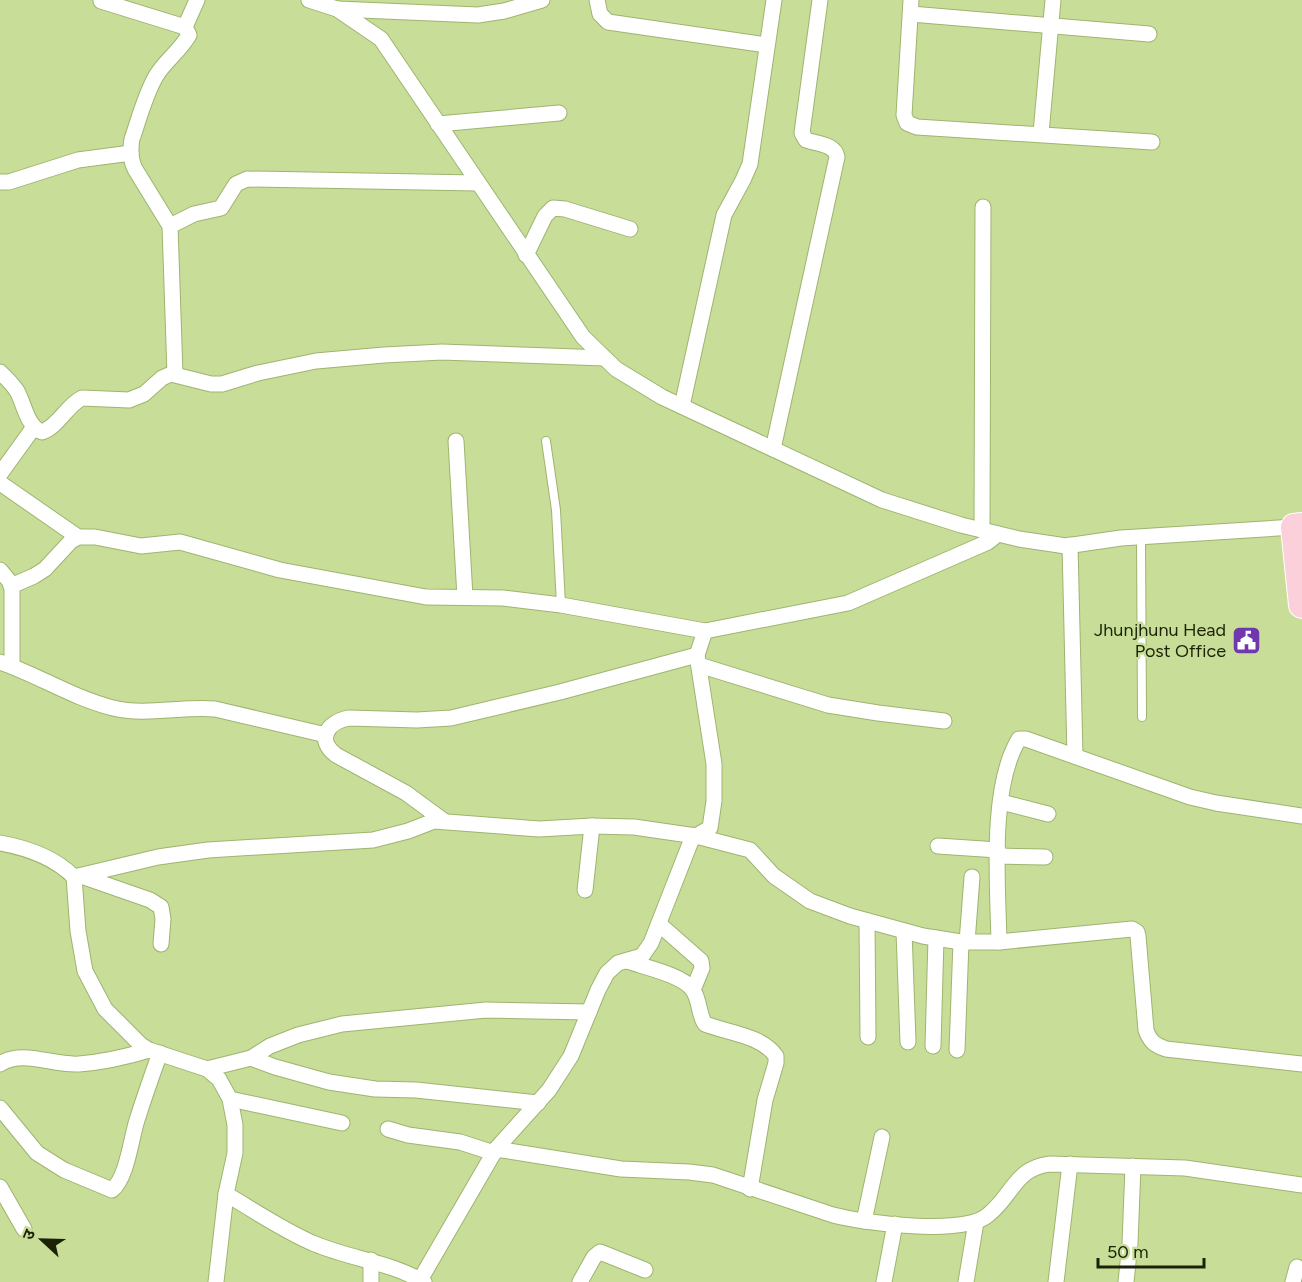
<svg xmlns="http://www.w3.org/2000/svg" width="1302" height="1282" font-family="Figtree,'Noto Sans Devanagari',sans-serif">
  <rect width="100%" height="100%" fill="#c8de98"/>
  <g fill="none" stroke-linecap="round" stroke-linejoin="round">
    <defs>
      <g id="service">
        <path d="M 546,441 L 556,510 L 561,605"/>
        <path d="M 1141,537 L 1142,717"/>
      </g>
      <g id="minor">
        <path d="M 309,0 L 337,9 L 381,39 L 583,337 L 616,369 L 662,397 L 882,500 L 961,525 L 1019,539 L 1066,546 L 1121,538 L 1294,527"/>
        <path d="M 597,0 L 600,14 L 608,22 L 767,45"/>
        <path d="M 911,0 L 904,115 L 907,123 L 917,127 L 1152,142"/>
        <path d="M 101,1 L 185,27 L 197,0"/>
        <path d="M 337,9 L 478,15 L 504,11 L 542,0"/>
        <path d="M 911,14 L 1149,34"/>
        <path d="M 438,124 L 559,113"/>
        <path d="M 1041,133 L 1053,0"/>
        <path d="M 0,182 L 9,182 L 78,160 L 131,153"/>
        <path d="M 170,226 L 194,214 L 221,208 L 236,184 L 247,179 L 477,183"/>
        <path d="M 526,255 L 545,216 L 553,208 L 565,209 L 630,229"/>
        <path d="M 0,372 C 6,378 12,383 17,391 C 24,403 27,427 42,432 C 59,426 66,406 82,398 L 129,400 L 144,394 L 162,378 L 171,374 L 211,384 L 222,384 L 258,373 L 316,361 L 384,355 L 442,352 L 604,358"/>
        <path d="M 175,374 L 170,226 L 135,169 C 130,159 130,150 132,139 C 139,119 145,95 156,76 C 165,61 180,51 189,35 L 185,27"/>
        <path d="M 682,406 L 724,215 L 743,180 L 750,164 L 774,0"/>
        <path d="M 456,441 L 465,597"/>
        <path d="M 773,449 L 837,157 C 835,144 817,144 806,140 L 802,133 L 820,0"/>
        <path d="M 0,474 L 34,427"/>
        <path d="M 0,483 L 78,537"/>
        <path d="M 982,530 L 983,207"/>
        <path d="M 1070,545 L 1075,756"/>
        <path d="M 0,570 L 10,582 L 12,589 L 12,666"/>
        <path d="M 11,586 L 34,576 L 45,569 L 71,541 L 78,537 L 95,537 L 141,546 L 180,542 L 280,570 L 426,597 L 503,598 L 561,605 L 705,631"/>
        <path d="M 0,662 C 38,675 73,698 113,708 C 146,716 182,706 215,709 L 326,735"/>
        <path d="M 699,665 L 828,705 L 878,713 L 944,721"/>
        <path d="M 1001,802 L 1048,814"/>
        <path d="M 444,821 L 406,793 L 336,755 C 316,740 327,722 349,718 L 417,720 L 451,718 L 560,692 L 697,655"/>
        <path d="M 0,843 C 28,848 54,857 74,877 L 78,931 L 85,971 L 105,1009 L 141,1045 L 149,1050 L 207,1069 L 219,1079 L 230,1099 L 235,1125 L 235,1153 L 226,1194 L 216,1282"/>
        <path d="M 938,846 L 998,850"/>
        <path d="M 997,856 L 1045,857"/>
        <path d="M 81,876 L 150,900 L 161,907 L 163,919 L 161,944"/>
        <path d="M 74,877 L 158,857 L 208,850 L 373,840 L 408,831 L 434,821 L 539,829 L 592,826 L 634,827 L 696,836 L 750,850 L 774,876 L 810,901 L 850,916 L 923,936 L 961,942 L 999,942 L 1132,929 L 1137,932 L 1138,936 L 1146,1030 C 1150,1042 1155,1045 1166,1049 L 1302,1064"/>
        <path d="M 585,890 L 592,826"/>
        <path d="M 867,921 L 868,1037"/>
        <path d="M 659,924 L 701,961 L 702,968 L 693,990"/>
        <path d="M 904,931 L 908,1042"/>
        <path d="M 967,942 L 972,877"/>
        <path d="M 999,942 C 998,886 989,788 1019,739 L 1026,739 L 1190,797 L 1216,803 L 1302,816"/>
        <path d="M 627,961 C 644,967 682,975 692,989 C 700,998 698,1014 705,1024 C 728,1033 761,1035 776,1056 L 776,1063 L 765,1100 L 750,1189"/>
        <path d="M 933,1046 L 936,938"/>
        <path d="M 957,1050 L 961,942"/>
        <path d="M 251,1058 L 275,1067 L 329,1082 L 375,1089 L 416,1090 L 538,1103"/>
        <path d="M 0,1064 C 23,1049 53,1066 79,1064 C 103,1062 126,1057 149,1050"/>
        <path d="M 207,1069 L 251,1058 L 270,1046 L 298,1035 L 342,1024 L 486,1010 L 589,1012"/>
        <path d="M 230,1099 L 342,1123"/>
        <path d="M 0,1108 L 37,1153 L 64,1170 L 112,1190 C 127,1178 131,1139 137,1120 C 144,1098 152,1075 160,1053"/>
        <path d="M 388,1129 L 408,1135 L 460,1142 L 494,1153"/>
        <path d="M 496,1149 L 621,1169 L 689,1172 L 713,1175 L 833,1215 C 864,1223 963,1236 988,1215 C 1013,1195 1015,1168 1050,1164 L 1185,1168 L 1302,1185"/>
        <path d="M 0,1187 L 24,1229"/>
        <path d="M 226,1194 C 255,1211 284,1231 315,1244 C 351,1259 390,1262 424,1282"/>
        <path d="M 864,1221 L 882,1137"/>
        <path d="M 371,1260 L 371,1282"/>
        <path d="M 420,1280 L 496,1149 L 549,1090 L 571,1056 L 598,990 L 607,973 L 618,963 L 642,956 L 651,943 L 691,841 L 696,836 L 710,828 L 714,801 L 714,764 L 697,655 L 705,631 L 848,603 L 988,542 L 998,534"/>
        <path d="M 580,1282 L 594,1257 L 600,1252 L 645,1270"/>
        <path d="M 884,1282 L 895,1224"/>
        <path d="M 966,1282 L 976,1222"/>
        <path d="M 1056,1282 L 1070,1164"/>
        <path d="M 1126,1282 L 1130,1243 L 1133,1166"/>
        <path d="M 1293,1282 L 1297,1267"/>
      </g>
      <path id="trunk" d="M 1302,526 L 1294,527 L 1302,605"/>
    </defs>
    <use href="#service" stroke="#9fb46f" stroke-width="10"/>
    <use href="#minor" stroke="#9fb46f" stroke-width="17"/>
    <use href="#trunk" stroke="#fff" stroke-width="28"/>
    <use href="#service" stroke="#fff" stroke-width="8"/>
    <use href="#minor" stroke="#fff" stroke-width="15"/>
    <use href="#trunk" stroke="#fbd0da" stroke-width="26"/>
  </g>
  <defs>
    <symbol id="civic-square" viewBox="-11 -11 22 22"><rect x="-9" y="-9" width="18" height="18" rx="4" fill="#7137ad" stroke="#c8de98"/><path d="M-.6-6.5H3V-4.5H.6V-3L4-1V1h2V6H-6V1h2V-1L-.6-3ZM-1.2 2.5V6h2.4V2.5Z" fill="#fff"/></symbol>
  </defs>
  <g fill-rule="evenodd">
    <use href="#civic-square" x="1230" y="624" width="33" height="33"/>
  </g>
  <g text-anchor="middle" stroke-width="5" stroke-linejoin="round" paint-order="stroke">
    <g font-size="18" fill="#1b2206" stroke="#c8de98" text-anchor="end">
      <text x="1226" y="636">Jhunjhunu Head<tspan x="1226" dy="21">Post Office</tspan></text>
    </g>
  </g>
  <g transform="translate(42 1240) rotate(292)" stroke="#c8de98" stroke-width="4.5" paint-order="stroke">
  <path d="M0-4.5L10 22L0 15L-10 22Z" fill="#1b2206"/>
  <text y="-9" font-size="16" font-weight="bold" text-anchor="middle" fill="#1b2206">उ</text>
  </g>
  <path d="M1098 1258v9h106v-9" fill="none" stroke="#1b2206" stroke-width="3"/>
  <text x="1107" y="1258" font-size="18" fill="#1b2206" stroke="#c8de98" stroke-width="4.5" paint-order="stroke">50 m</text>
</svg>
